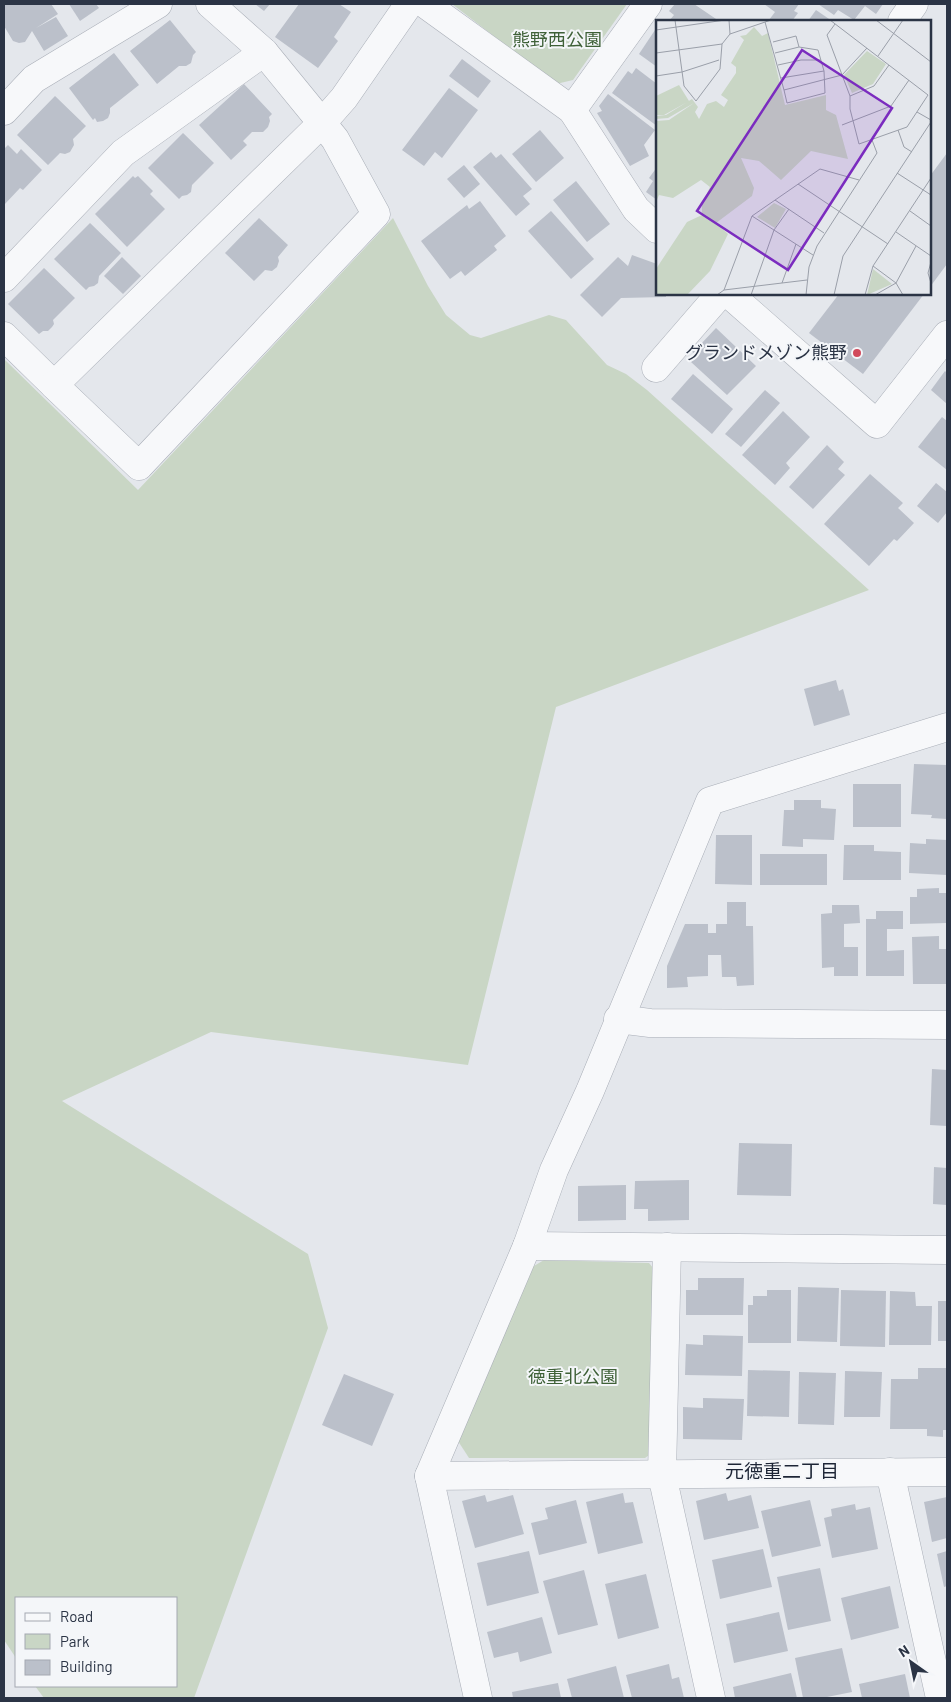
<svg xmlns="http://www.w3.org/2000/svg" width="951" height="1702" font-family="Barlow,'Noto Sans JP',sans-serif">
  <rect width="100%" height="100%" fill="#e4e7ec"/>
  <g fill="#c9d6c5">
    <path d="M 452,4 L 627,4 L 573,80 L 556,84 Z"/>
    <path d="M 393,218 L 428,286 L 446,315 L 470,335 L 481,338 L 549,315 L 566,320 L 607,365 L 626,374 L 647,390 L 869,590 L 556,707 L 468,1065 L 211,1032 L 62,1101 L 308,1254 L 328,1328 L 194,1698 L 44,1698 L 35,1686 L 176,1686 L 176,1598 L 16,1598 L 16,1658 L 4,1640 L 4,359 L 138,490 Z"/>
    <path d="M 544,1260 L 649,1263 L 658,1274 L 652,1453 L 645,1458 L 469,1458 L 458,1441 L 529,1269 Z"/>
  </g>
  <g fill="#bbc0ca">
    <path d="M 4,4 L 51,4 L 58,14 L 36,28 L 56,17 L 68,36 L 44,51 L 32,31 L 25,42 L 19,43 L 13,41 L 4,26 Z"/>
    <path d="M 69,4 L 96,4 L 99,8 L 80,21 Z"/>
    <path d="M 255,4 L 270,4 L 264,11 Z"/>
    <path d="M 299,4 L 339,4 L 351,12 L 334,37 L 338,41 L 318,68 L 275,37 Z"/>
    <path d="M 675,4 L 694,4 L 719,21 L 669,21 L 674,15 L 669,11 Z"/>
    <path d="M 764,4 L 799,4 L 794,11 L 798,13 L 792,21 L 770,21 L 769,20 L 775,12 Z"/>
    <path d="M 818,4 L 883,4 L 876,14 L 865,6 L 854,20 L 838,10 L 834,15 Z"/>
    <path d="M 816,10 L 832,21 L 808,21 Z"/>
    <path d="M 170,20 L 196,52 L 193,55 L 191,63 L 186,66 L 179,66 L 157,84 L 130,51 Z"/>
    <path d="M 657,27 L 657,67 L 639,54 Z"/>
    <path d="M 114,53 L 139,85 L 110,108 L 110,113 L 108,118 L 103,121 L 97,122 L 95,118 L 93,120 L 69,88 Z"/>
    <path d="M 462,59 L 491,81 L 478,98 L 449,76 Z"/>
    <path d="M 636,68 L 657,84 L 657,126 L 612,93 L 628,71 L 632,74 Z"/>
    <path d="M 244,84 L 272,114 L 269,117 L 270,121 L 268,127 L 263,132 L 252,132 L 243,141 L 247,145 L 231,160 L 199,125 Z"/>
    <path d="M 449,88 L 478,110 L 442,158 L 435,152 L 424,166 L 402,150 Z"/>
    <path d="M 608,94 L 655,130 L 644,145 L 649,156 L 630,166 L 597,113 L 602,111 L 599,106 Z"/>
    <path d="M 55,96 L 86,126 L 73,139 L 74,145 L 70,152 L 65,154 L 60,153 L 48,165 L 17,135 Z"/>
    <path d="M 540,130 L 564,158 L 536,182 L 512,154 Z"/>
    <path d="M 183,133 L 214,163 L 192,185 L 191,192 L 187,195 L 182,196 L 179,199 L 148,168 Z"/>
    <path d="M 8,145 L 17,154 L 21,149 L 42,170 L 23,190 L 20,188 L 4,205 L 4,149 Z"/>
    <path d="M 491,152 L 496,158 L 501,154 L 532,189 L 523,196 L 530,204 L 516,216 L 473,167 Z"/>
    <path d="M 947,153 L 947,264 L 930,287 L 930,176 Z"/>
    <path d="M 464,165 L 480,184 L 464,198 L 447,179 Z"/>
    <path d="M 657,167 L 657,200 L 646,192 L 653,181 L 649,178 Z"/>
    <path d="M 133,176 L 135,178 L 138,176 L 153,191 L 150,194 L 165,209 L 127,247 L 95,214 Z"/>
    <path d="M 576,181 L 610,224 L 587,242 L 553,200 Z"/>
    <path d="M 480,201 L 506,236 L 494,246 L 497,250 L 465,276 L 461,271 L 450,279 L 421,241 L 467,205 L 469,209 Z"/>
    <path d="M 551,211 L 594,259 L 571,279 L 528,231 Z"/>
    <path d="M 259,218 L 288,245 L 278,257 L 279,261 L 277,267 L 272,271 L 265,270 L 254,281 L 225,253 Z"/>
    <path d="M 90,223 L 121,253 L 99,276 L 98,283 L 94,286 L 89,287 L 86,290 L 54,259 Z"/>
    <path d="M 632,255 L 657,264 L 657,294 L 666,294 L 666,297 L 621,298 L 602,317 L 580,295 L 618,257 L 628,266 Z"/>
    <path d="M 122,257 L 141,276 L 123,294 L 104,276 Z"/>
    <path d="M 44,268 L 75,298 L 53,320 L 54,324 L 52,327 L 48,331 L 43,331 L 39,334 L 8,304 Z"/>
    <path d="M 839,294 L 924,294 L 863,374 L 809,333 Z"/>
    <path d="M 716,328 L 756,366 L 727,395 L 691,362 L 697,356 L 689,349 L 696,342 L 700,345 Z"/>
    <path d="M 945,371 L 947,373 L 947,404 L 931,390 Z"/>
    <path d="M 693,374 L 733,409 L 712,434 L 671,399 Z"/>
    <path d="M 765,390 L 780,403 L 741,447 L 725,434 Z"/>
    <path d="M 783,411 L 810,437 L 786,463 L 790,468 L 775,485 L 742,455 Z"/>
    <path d="M 942,417 L 947,421 L 947,470 L 918,447 Z"/>
    <path d="M 827,445 L 844,462 L 838,469 L 845,475 L 813,509 L 789,487 Z"/>
    <path d="M 870,474 L 903,503 L 898,508 L 914,523 L 897,541 L 894,539 L 869,566 L 824,524 Z"/>
    <path d="M 936,483 L 947,492 L 947,512 L 938,523 L 917,506 Z"/>
    <path d="M 836,680 L 839,691 L 843,689 L 850,715 L 814,726 L 804,689 Z"/>
    <path d="M 914,764 L 947,765 L 947,819 L 931,818 L 932,815 L 911,814 Z"/>
    <rect x="853" y="784" width="48" height="43"/>
    <path d="M 794,800 L 821,800 L 821,808 L 836,809 L 834,840 L 803,839 L 803,847 L 782,846 L 784,810 L 794,810 Z"/>
    <path d="M 716,835 L 752,835 L 752,885 L 715,884 Z"/>
    <path d="M 926,839 L 947,840 L 947,875 L 909,873 L 910,843 L 926,844 Z"/>
    <path d="M 844,845 L 874,845 L 874,851 L 901,852 L 901,880 L 843,880 Z"/>
    <rect x="760" y="854" width="67" height="31"/>
    <path d="M 939,888 L 939,893 L 947,893 L 947,923 L 910,924 L 910,897 L 917,897 L 917,889 Z"/>
    <path d="M 727,902 L 746,902 L 746,926 L 753,926 L 754,985 L 737,986 L 736,977 L 722,977 L 721,955 L 708,955 L 708,976 L 687,977 L 688,987 L 667,988 L 667,966 L 685,924 L 708,924 L 708,933 L 716,933 L 716,924 L 727,924 Z"/>
    <path d="M 832,905 L 859,905 L 860,923 L 844,924 L 844,947 L 858,947 L 858,976 L 834,976 L 834,967 L 822,968 L 821,914 L 832,913 Z"/>
    <path d="M 876,911 L 903,911 L 903,929 L 887,929 L 887,951 L 904,950 L 904,976 L 866,976 L 866,919 L 876,919 Z"/>
    <path d="M 939,936 L 939,949 L 947,949 L 947,984 L 913,984 L 912,937 Z"/>
    <path d="M 932,1069 L 947,1070 L 947,1126 L 930,1125 Z"/>
    <path d="M 739,1143 L 792,1144 L 791,1196 L 737,1195 Z"/>
    <path d="M 934,1167 L 947,1168 L 947,1205 L 933,1204 Z"/>
    <path d="M 689,1180 L 689,1220 L 648,1221 L 648,1209 L 634,1209 L 635,1181 Z"/>
    <path d="M 626,1185 L 626,1220 L 578,1221 L 578,1186 Z"/>
    <path d="M 698,1278 L 744,1278 L 743,1315 L 686,1315 L 686,1290 L 698,1290 Z"/>
    <path d="M 798,1287 L 839,1288 L 837,1342 L 797,1341 Z"/>
    <path d="M 767,1290 L 791,1290 L 791,1343 L 748,1343 L 748,1305 L 753,1305 L 753,1296 L 767,1296 Z"/>
    <path d="M 841,1290 L 886,1291 L 885,1347 L 840,1346 Z"/>
    <path d="M 890,1291 L 915,1292 L 916,1306 L 932,1306 L 931,1345 L 889,1345 Z"/>
    <rect x="938" y="1301" width="9" height="40"/>
    <path d="M 703,1335 L 743,1336 L 742,1376 L 685,1375 L 686,1344 L 703,1345 Z"/>
    <path d="M 918,1368 L 947,1368 L 947,1430 L 943,1430 L 943,1437 L 927,1436 L 927,1429 L 890,1429 L 891,1379 L 918,1379 Z"/>
    <path d="M 748,1370 L 790,1371 L 789,1417 L 747,1416 Z"/>
    <path d="M 845,1371 L 882,1372 L 880,1417 L 844,1417 Z"/>
    <path d="M 799,1372 L 836,1373 L 834,1425 L 798,1424 Z"/>
    <path d="M 344,1374 L 394,1394 L 372,1446 L 322,1425 Z"/>
    <path d="M 703,1398 L 744,1399 L 742,1440 L 683,1439 L 683,1407 L 703,1408 Z"/>
    <path d="M 623,1493 L 625,1503 L 633,1502 L 643,1543 L 598,1554 L 586,1502 Z"/>
    <path d="M 726,1493 L 728,1501 L 751,1495 L 759,1528 L 704,1540 L 696,1501 Z"/>
    <path d="M 485,1495 L 487,1502 L 513,1495 L 524,1534 L 475,1548 L 462,1501 Z"/>
    <path d="M 947,1497 L 947,1538 L 932,1542 L 924,1502 Z"/>
    <path d="M 576,1500 L 587,1543 L 539,1555 L 531,1523 L 548,1519 L 545,1508 Z"/>
    <path d="M 810,1500 L 821,1546 L 772,1557 L 761,1511 Z"/>
    <path d="M 855,1504 L 856,1510 L 870,1507 L 878,1549 L 832,1558 L 824,1518 L 832,1516 L 831,1509 Z"/>
    <path d="M 763,1549 L 772,1587 L 720,1599 L 712,1560 Z"/>
    <path d="M 529,1551 L 539,1593 L 487,1606 L 477,1563 Z"/>
    <path d="M 947,1551 L 947,1586 L 944,1587 L 937,1554 Z"/>
    <path d="M 820,1568 L 831,1621 L 788,1630 L 777,1577 Z"/>
    <path d="M 584,1570 L 598,1625 L 558,1635 L 543,1581 Z"/>
    <path d="M 646,1574 L 659,1628 L 618,1639 L 605,1584 Z"/>
    <path d="M 890,1586 L 899,1628 L 851,1640 L 841,1598 Z"/>
    <path d="M 779,1612 L 788,1651 L 734,1663 L 726,1624 Z"/>
    <path d="M 542,1617 L 552,1653 L 520,1662 L 518,1652 L 494,1658 L 487,1632 Z"/>
    <path d="M 842,1648 L 852,1692 L 822,1698 L 803,1698 L 795,1658 Z"/>
    <path d="M 669,1664 L 672,1679 L 679,1677 L 684,1698 L 632,1698 L 626,1675 Z"/>
    <path d="M 616,1666 L 624,1698 L 572,1698 L 567,1679 Z"/>
    <path d="M 791,1673 L 797,1698 L 735,1698 L 733,1687 Z"/>
    <path d="M 905,1674 L 910,1698 L 862,1698 L 859,1684 Z"/>
    <path d="M 558,1683 L 561,1698 L 513,1698 L 512,1692 Z"/>
  </g>
  <g fill="none" stroke-linecap="round" stroke-linejoin="round">
    <defs>
      <g id="minor">
        <path d="M 425,4 L 572,110 L 636,209 L 657,229"/>
        <path d="M 902,21 L 914,4"/>
        <path d="M 572,110 L 648,4"/>
        <path d="M 4,111 L 34,79 L 158,4"/>
        <path d="M 4,278 L 123,153 L 264,52"/>
        <path d="M 729,294 L 877,424 L 947,335"/>
        <path d="M 4,336 L 54,385 L 322,123 L 344,98 L 409,4"/>
        <path d="M 656,368 L 720,294"/>
        <path d="M 54,385 L 139,466 L 376,214 L 335,139 L 264,52 L 210,4"/>
        <path d="M 618,1019 L 650,1023 L 947,1025"/>
        <path d="M 527,1246 L 947,1250"/>
        <path d="M 667,1247 L 662,1475 L 711,1698"/>
        <path d="M 890,1472 L 940,1698"/>
        <path d="M 429,1476 L 947,1472"/>
        <path d="M 478,1698 L 429,1476 L 527,1246 L 554,1170 L 590,1091 L 710,801 L 947,727"/>
      </g>
    </defs>
    <use href="#minor" stroke="#a9aeb7" stroke-width="29"/>
    <use href="#minor" stroke="#f7f8fa" stroke-width="28"/>
  </g>
  <circle fill="#d1495b" stroke="#f4f6f9" stroke-width="2" cx="857" cy="353" r="5"/>
  <g text-anchor="middle" stroke-width="4" stroke-linejoin="round" paint-order="stroke">
    <g font-size="18" fill="#3f6138" stroke="#f4f6f9">
      <text x="557" y="46">熊野西公園</text>
      <text x="573" y="1383">徳重北公園</text>
    </g>
    <g font-size="18" fill="#2b3445" stroke="#f4f6f9" text-anchor="end">
      <text x="847" y="359">グランドメゾン熊野</text>
    </g>
    <g font-size="19" fill="#1d2536" stroke="#f4f6f9">
      <text x="782" y="1478">元徳重二丁目</text>
    </g>
  </g>
  <g transform="translate(656 20)">
    <rect width="275" height="275" fill="#e4e7ec"/>
    <path d="M 98,7 L 106,16 L 112,13 L 129,85 L 170,75 L 170,90 L 180,95 L 192,139 L 155,131 L 125,160 L 103,141 L 85,138 L 98,168 L 96,176 L 60,203 L 72,214 L 54,251 L 31,275 L 0,275 L 0,249 L 31,202 L 46,195 L 46,184 L 54,167 L 45,160 L 17,178 L 3,175 L 0,182 L 0,101 L 13,100 L 38,83 L 12,98 L 0,99 L 0,96 L 10,95 L 36,79 L 42,87 L 39,92 L 43,99 L 51,84 L 60,81 L 68,87 L 72,80 L 65,75 L 80,53 L 80,47 L 75,43 L 88,20 L 84,16 L 90,15 ZM 211,31 L 230,44 L 217,64 L 196,73 L 188,55 ZM 23,65 L 33,81 L 8,95 L 0,95 L 0,76 ZM 118,183 L 130,189 L 119,208 L 101,197 ZM 217,249 L 236,264 L 211,275 Z" fill="#c9d6c5"/>
    <path fill="none" stroke="#9a9fa9" stroke-width="1" d="M 19,0 L 28,66 L 40,81 L 64,49 L 66,24 L 74,14 L 73,0M 174,0 L 272,75 L 251,107 L 203,124 L 194,89 L 194,76 L 171,15 L 179,4M 220,0 L 275,42M 109,2 L 128,70 L 186,55 L 211,28M 0,10 L 69,0M 74,14 L 115,0M 117,22 L 140,16 L 143,27M 0,33 L 66,24M 119,33 L 143,27 L 162,30 L 168,51 L 169,73 L 131,83 L 128,70M 222,36 L 247,0M 122,45 L 145,40 L 165,40M 0,56 L 26,52 L 63,40M 125,58 L 168,51M 194,76 L 218,66 L 233,45M 261,92 L 275,100M 186,105 L 235,86 L 253,60M 242,110 L 248,127 L 256,132M 241,153 L 275,175M 142,164 L 232,224M 119,180 L 168,213M 254,191 L 275,206M 96,196 L 157,235M 240,212 L 275,236M 275,242 L 272,253 L 275,263M 217,246 L 240,263 L 219,275M 126,263 L 140,224M 68,270 L 96,196 L 164,149 L 203,160M 61,275 L 68,270 L 151,260M 95,275 L 118,210 L 133,189M 150,275 L 153,247 L 161,226 L 221,133 L 216,120M 178,275 L 187,236 L 275,102M 209,275 L 217,246 L 275,158M 247,275 L 240,263 L 260,226"/>
    <path fill="#7b2cbf" fill-opacity="0.15" stroke="#7b2cbf" stroke-width="2.5" d="M 146,30 L 236,88 L 132,250 L 41,191 Z"/>
    <rect width="275" height="275" fill="none" stroke="#2b3445" stroke-width="2.5"/>
  </g>
  <rect width="951" height="1702" fill="none" stroke="#2b3445" stroke-width="10"/>
  <rect x="15" y="1597" width="162" height="90" fill="#f4f6f9" stroke="#a4a8b1"/>
  <rect x="25" y="1613" width="25" height="8" fill="#f7f8fa" stroke="#a4a8b1"/>
  <text x="60" y="1622" font-size="15" fill="#2b3445">Road</text>
  <rect x="25" y="1634" width="25" height="15" fill="#c9d6c5" stroke="#a4a8b1"/>
  <text x="60" y="1647" font-size="15" fill="#2b3445">Park</text>
  <rect x="25" y="1660" width="25" height="15" fill="#bbc0ca" stroke="#a4a8b1"/>
  <text x="60" y="1672" font-size="15" fill="#2b3445">Building</text>
  <g transform="translate(911 1662) rotate(327)" stroke="#f4f6f9" stroke-width="4" paint-order="stroke">
  <path d="M0-4L9 19L0 12L-9 19Z" fill="#2b3445"/>
  <text y="-8" font-size="14" font-weight="bold" text-anchor="middle" fill="#2b3445">N</text>
  </g>
</svg>
